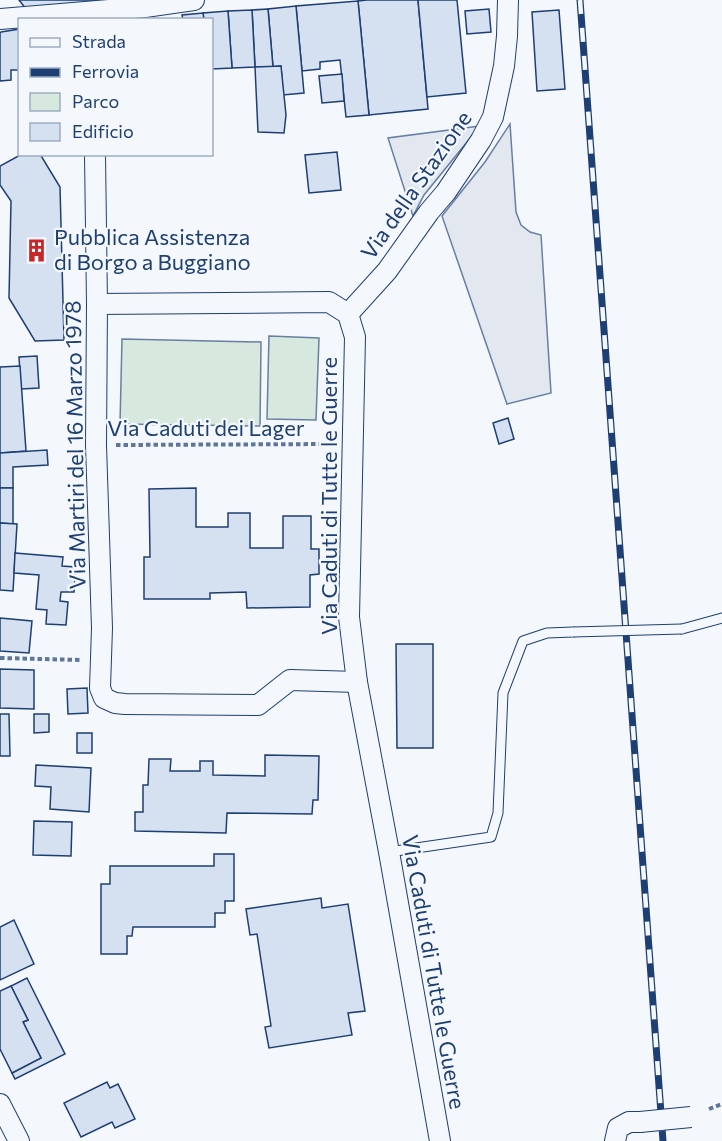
<svg xmlns="http://www.w3.org/2000/svg" width="722" height="1141" font-family="Commissioner,sans-serif">
  <rect width="100%" height="100%" fill="#f4f7fb"/>
  <g fill="#d7e8df" stroke="#687fa3" stroke-width="1.5">
    <path d="M 269,336 L 319,338 L 316,420 L 267,419 Z"/>
    <path d="M 122,339 L 261,342 L 260,426 L 120,424 Z"/>
  </g>
  <g fill="#e3e8f0" stroke="#687fa3" stroke-width="1.5">
    <path d="M 510,124 L 516,212 L 521,225 L 530,232 L 541,235 L 551,393 L 507,404 L 442,216 L 485,162 Z"/>
    <path d="M 480,126 L 424,195 L 413,216 L 388,138 Z"/>
  </g>
  <g fill="#d5e0f0" stroke="#1d3f73" stroke-width="1.5">
    <path d="M 19,0 L 122,0 L 26,9 Z"/>
    <path d="M 367,0 L 418,0 L 428,109 L 369,115 L 358,1 Z"/>
    <path d="M 418,0 L 457,0 L 466,93 L 427,97 Z"/>
    <path d="M 358,1 L 369,115 L 346,117 L 340,60 L 320,62 L 320,69 L 302,71 L 296,6 Z"/>
    <path d="M 296,6 L 304,93 L 283,95 L 281,66 L 273,67 L 268,9 Z"/>
    <path d="M 268,9 L 273,67 L 255,67 L 252,10 Z"/>
    <path d="M 489,9 L 491,32 L 467,34 L 465,11 Z"/>
    <path d="M 252,10 L 255,67 L 232,68 L 228,11 Z"/>
    <path d="M 559,10 L 565,89 L 537,91 L 532,12 Z"/>
    <path d="M 228,11 L 232,68 L 212,69 L 212,20 L 204,20 L 203,13 Z"/>
    <path d="M 203,13 L 204,20 L 183,20 L 182,15 Z"/>
    <path d="M 20,29 L 20,70 L 11,70 L 11,80 L 0,81 L 0,33 L 1,32 Z"/>
    <path d="M 281,66 L 286,115 L 284,133 L 258,132 L 255,67 Z"/>
    <path d="M 342,74 L 344,101 L 322,103 L 319,76 Z"/>
    <path d="M 337,152 L 341,190 L 309,193 L 305,155 Z"/>
    <path d="M 22,154 L 40,154 L 60,187 L 64,340 L 35,341 L 9,298 L 11,201 L 0,185 L 0,166 Z"/>
    <path d="M 37,356 L 39,388 L 21,389 L 19,357 Z"/>
    <path d="M 20,366 L 26,451 L 0,453 L 0,367 Z"/>
    <path d="M 508,418 L 514,439 L 499,444 L 493,423 Z"/>
    <path d="M 47,450 L 48,465 L 13,467 L 13,488 L 0,488 L 0,453 Z"/>
    <path d="M 0,488 L 13,488 L 13,524 L 0,523 Z"/>
    <path d="M 196,488 L 196,527 L 228,527 L 228,513 L 250,513 L 250,548 L 283,548 L 283,516 L 311,516 L 311,549 L 319,549 L 319,574 L 310,575 L 310,607 L 247,608 L 246,592 L 210,593 L 210,599 L 144,599 L 144,557 L 150,557 L 149,489 Z"/>
    <path d="M 0,523 L 17,524 L 13,591 L 0,590 Z"/>
    <path d="M 15,553 L 63,557 L 62,566 L 76,567 L 74,592 L 61,592 L 60,601 L 68,602 L 66,625 L 46,624 L 47,610 L 36,609 L 39,575 L 14,573 Z"/>
    <path d="M 0,618 L 32,621 L 29,653 L 0,651 Z"/>
    <path d="M 396,644 L 433,644 L 433,748 L 397,748 Z"/>
    <path d="M 0,669 L 34,670 L 34,709 L 0,708 Z"/>
    <path d="M 87,688 L 88,713 L 68,714 L 67,689 Z"/>
    <path d="M 0,714 L 9,714 L 10,756 L 0,756 Z"/>
    <path d="M 34,714 L 49,714 L 49,732 L 34,733 Z"/>
    <rect x="77" y="733" width="15" height="20"/>
    <path d="M 265,755 L 319,756 L 318,800 L 313,800 L 312,814 L 227,813 L 226,833 L 135,831 L 135,812 L 143,812 L 143,785 L 148,785 L 149,759 L 171,759 L 170,771 L 200,771 L 200,761 L 213,761 L 213,775 L 265,776 Z"/>
    <path d="M 36,765 L 91,768 L 89,812 L 50,809 L 51,787 L 35,786 Z"/>
    <path d="M 34,821 L 72,822 L 71,856 L 33,855 Z"/>
    <path d="M 214,854 L 234,854 L 234,901 L 225,901 L 225,913 L 215,913 L 215,927 L 133,927 L 132,936 L 127,936 L 127,954 L 101,954 L 101,884 L 110,884 L 110,866 L 214,866 Z"/>
    <path d="M 321,898 L 322,908 L 348,904 L 365,1011 L 348,1013 L 352,1035 L 269,1048 L 265,1027 L 271,1026 L 257,934 L 250,935 L 246,909 Z"/>
    <path d="M 14,920 L 34,964 L 0,980 L 0,927 Z"/>
    <path d="M 27,978 L 65,1054 L 15,1079 L 12,1073 L 41,1058 L 23,1022 L 28,1020 L 11,986 Z"/>
    <path d="M 11,986 L 28,1020 L 23,1022 L 41,1058 L 12,1073 L 0,1049 L 0,991 Z"/>
    <path d="M 107,1082 L 110,1088 L 118,1084 L 135,1119 L 115,1128 L 112,1122 L 81,1137 L 64,1103 Z"/>
  </g>
  <g fill="none" stroke-linecap="round" stroke-linejoin="round">
    <defs>
      <g id="lane">
        <path d="M 682,629 L 722,618"/>
        <path d="M 389,852 L 491,837 L 498,813 L 503,693 L 523,641 L 547,633 L 573,632"/>
      </g>
      <g id="street">
        <path d="M 0,19 L 145,7 L 194,0"/>
        <path d="M 95,154 L 97,304 L 96,445 L 102,628 L 100,688 L 104,698 L 115,703 L 125,704 L 258,705 L 290,680 L 357,682"/>
        <path d="M 97,304 L 329,302 L 348,314 L 355,337 L 349,617 L 357,682 L 389,852 L 440,1141"/>
        <path d="M 348,314 L 387,271 L 429,212 L 446,192 L 481,140 L 493,117 L 504,66 L 507,36 L 508,0"/>
        <path d="M 0,1104 L 19,1141"/>
        <path d="M 615,1141 L 618,1128 L 629,1122 L 640,1122"/>
      </g>
    </defs>
    <use href="#lane" stroke="#1d3f73" stroke-width="11"/>
    <use href="#street" stroke="#1d3f73" stroke-width="22"/>
    <g stroke="#5e769c" stroke-width="4" stroke-dasharray="4.5 3" stroke-linecap="butt">
      <path d="M 116,445 L 334,444"/>
      <path d="M 0,658 L 82,660"/>
      <path d="M 709,1109 L 722,1104"/>
    </g>
    <use href="#lane" stroke="#f4f7fb" stroke-width="9"/>
    <use href="#street" stroke="#f4f7fb" stroke-width="20"/>
    <defs>
      <path id="rail" d="M 580,0 L 663,1141"/>
    </defs>
    <use href="#rail" stroke="#1d3f73" stroke-width="7"/>
    <use href="#rail" stroke="#f4f7fb" stroke-width="4.5" stroke-dasharray="14" stroke-linecap="butt"/>
    <defs>
      <path id="lane-bridge" d="M 573,632 L 682,629"/>
      <path id="street-bridge" d="M 640,1122 L 691,1117"/>
    </defs>
    <use href="#lane-bridge" stroke="#1d3f73" stroke-width="11" stroke-linecap="butt"/>
    <use href="#street-bridge" stroke="#1d3f73" stroke-width="22" stroke-linecap="butt"/>
    <use href="#lane-bridge" stroke="#f4f7fb" stroke-width="9"/>
    <use href="#street-bridge" stroke="#f4f7fb" stroke-width="20"/>
  </g>
  <defs>
    <symbol id="building-bare" viewBox="-9 -9 18 18"><path d="M-4-6H4V6H1V3H-1V6H-4ZM-2.5-4.3h1.7v1.8h-1.7ZM.8-4.3h1.7v1.8H.8ZM-2.5-1h1.7V.8h-1.7ZM.8-1h1.7V.8H.8Z" fill="#c62828" stroke="#f4f7fb" stroke-width="2.5" paint-order="stroke"/></symbol>
  </defs>
  <g fill-rule="evenodd">
    <use href="#building-bare" x="20" y="234" width="33" height="33"/>
  </g>
  <g text-anchor="middle" stroke-width="4.5" stroke-linejoin="round" paint-order="stroke">
    <g font-size="22" fill="#1d3f73" stroke="#f4f7fb">
      <text transform="translate(416 185) rotate(-55)" y="8">Via della Stazione</text>
      <text x="206" y="436">Via Caduti dei Lager</text>
      <text transform="translate(75 445) rotate(-91)" y="8">Via Martiri del 16 Marzo 1978</text>
      <text transform="translate(329 496) rotate(-90)" y="8">Via Caduti di Tutte le Guerre</text>
      <text transform="translate(434 972) rotate(80)" y="8">Via Caduti di Tutte le Guerre</text>
    </g>
    <g font-size="22" fill="#1d3f73" stroke="#f4f7fb" text-anchor="start">
      <text x="54" y="245">Pubblica Assistenza<tspan x="54" dy="25">di Borgo a Buggiano</tspan></text>
    </g>
  </g>
  <rect x="18" y="18" width="195" height="138" fill="#f4f7fb" stroke="#9eadc5" stroke-width="1.5"/>
  <rect x="30" y="38" width="30" height="9" fill="#f4f7fb" stroke="#9eadc5" stroke-width="1.5"/>
  <text x="72" y="48" font-size="18" fill="#1d3f73">Strada</text>
  <rect x="30" y="68" width="30" height="9" fill="#1d3f73" stroke="#9eadc5" stroke-width="1.5"/>
  <text x="72" y="78" font-size="18" fill="#1d3f73">Ferrovia</text>
  <rect x="30" y="93" width="30" height="18" fill="#d7e8df" stroke="#9eadc5" stroke-width="1.5"/>
  <text x="72" y="108" font-size="18" fill="#1d3f73">Parco</text>
  <rect x="30" y="123" width="30" height="18" fill="#d5e0f0" stroke="#9eadc5" stroke-width="1.5"/>
  <text x="72" y="138" font-size="18" fill="#1d3f73">Edificio</text>
</svg>
